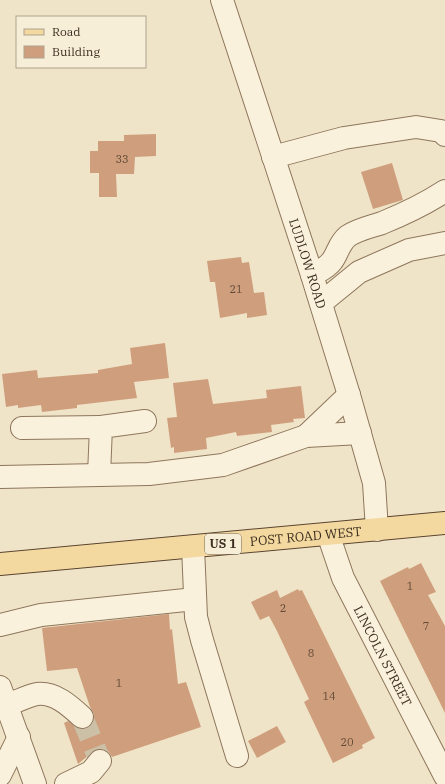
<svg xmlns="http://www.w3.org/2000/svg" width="445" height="784" font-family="'IBM Plex Serif',serif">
  <rect width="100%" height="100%" fill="#f0e4c8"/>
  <g fill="#cf9f7d">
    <path d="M 156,134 L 156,156 L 135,157 L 134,174 L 116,174 L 117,197 L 99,197 L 99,173 L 90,173 L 90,151 L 98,151 L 98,141 L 124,141 L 124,135 Z"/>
    <path d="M 392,163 L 403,200 L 373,209 L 361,172 Z"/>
    <path d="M 241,257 L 242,263 L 249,262 L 254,293 L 264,292 L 267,315 L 247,318 L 247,313 L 220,318 L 215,282 L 210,282 L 207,261 Z"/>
    <path d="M 165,343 L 169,378 L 134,382 L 137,398 L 77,405 L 77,408 L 42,412 L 41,405 L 18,408 L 18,405 L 6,407 L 2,374 L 37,370 L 38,378 L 98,373 L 98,370 L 132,364 L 130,348 Z"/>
    <path d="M 208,379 L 213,404 L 267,398 L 266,390 L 301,386 L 305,418 L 293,419 L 294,422 L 271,425 L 272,432 L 237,436 L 236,432 L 206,438 L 207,449 L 174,453 L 174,447 L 171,448 L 167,418 L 177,417 L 173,383 Z"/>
    <path d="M 421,563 L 436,592 L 428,595 L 445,626 L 445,713 L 380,581 L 408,567 L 409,569 Z"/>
    <path d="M 298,589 L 299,591 L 302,590 L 375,738 L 362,745 L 363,748 L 333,763 L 304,702 L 309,699 L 277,631 L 269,616 L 260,620 L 251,602 L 277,590 L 280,598 Z"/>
    <path d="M 169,614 L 170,630 L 172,629 L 178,684 L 186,682 L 201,727 L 112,757 L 108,751 L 102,749 L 96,749 L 78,764 L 64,723 L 68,721 L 79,729 L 85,729 L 91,725 L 94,720 L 94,714 L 90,707 L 77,668 L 47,671 L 42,628 Z"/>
    <path d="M 277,726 L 286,742 L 257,758 L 248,741 Z"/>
  </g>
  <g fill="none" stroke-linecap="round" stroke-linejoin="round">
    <path stroke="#ccc0a6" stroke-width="22" stroke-dasharray="22 11" stroke-linecap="butt" d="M 82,717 L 100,761"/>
    <defs>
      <g id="minor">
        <path id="s1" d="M 222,0 L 312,275 L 349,395 L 374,483 L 377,530"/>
        <path d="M 273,157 L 344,138 L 416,127 L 441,131 L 445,135"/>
        <path d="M 312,275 C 319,271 327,268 332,261 C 338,253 339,243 348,236 C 359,229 370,227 382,223 C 404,214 425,204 445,191"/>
        <path d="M 321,303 L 359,272 L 409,250 L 445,243"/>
        <path d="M 22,428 L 101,427"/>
        <path d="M 306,436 L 349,395"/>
        <path d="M 99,475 L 101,427 L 145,421"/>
        <path d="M 0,477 L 149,474 L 223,465 L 306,436 L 360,433"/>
        <path id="s2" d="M 328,534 L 343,578 L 445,776"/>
        <path d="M 193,547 L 196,617 L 202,640 L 237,756"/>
        <path d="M 0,625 L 41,615 L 195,599"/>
        <path d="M 0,687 L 35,784"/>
        <path d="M 7,705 C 16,702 27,696 37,694 C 55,692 70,706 82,717"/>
        <path d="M 0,775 L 19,737"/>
        <path d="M 66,784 L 91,772 L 100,761"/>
      </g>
      <g id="major">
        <path id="s3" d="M 0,564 L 445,523"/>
      </g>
    </defs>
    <use href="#minor" stroke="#8d765c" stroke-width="24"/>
    <use href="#major" stroke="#5b4430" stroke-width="24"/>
    <use href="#minor" stroke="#faf1dc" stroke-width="22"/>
    <use href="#major" stroke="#f3d9a0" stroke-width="22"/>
  </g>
  <g text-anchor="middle" stroke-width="3" stroke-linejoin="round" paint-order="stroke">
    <g font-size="11" fill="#624a37">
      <text x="122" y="163">33</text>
      <text x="236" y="293">21</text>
      <text x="410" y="590">1</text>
      <text x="283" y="612">2</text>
      <text x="426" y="630">7</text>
      <text x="311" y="657">8</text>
      <text x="119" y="687">1</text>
      <text x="329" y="700">14</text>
      <text x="347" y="746">20</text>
    </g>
    <rect fill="#f7eed8" stroke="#756857" stroke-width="1" x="205" y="534" width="36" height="20" rx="3"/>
    <g font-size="12" font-weight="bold" fill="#3d2e20">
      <text x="223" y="548">US 1</text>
    </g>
    <g font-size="13" fill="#3d2e20" stroke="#f7eed8">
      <text dy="5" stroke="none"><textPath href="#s1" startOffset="277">LUDLOW ROAD</textPath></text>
      <text dy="5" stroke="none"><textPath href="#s3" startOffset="307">POST ROAD WEST</textPath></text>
      <text dy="5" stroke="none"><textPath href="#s2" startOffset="134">LINCOLN STREET</textPath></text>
    </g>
  </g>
  <rect x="16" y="16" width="130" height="52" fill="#f7eed8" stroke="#ada18e"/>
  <rect x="24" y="29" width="20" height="6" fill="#f3d9a0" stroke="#ada18e"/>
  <text x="52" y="36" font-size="12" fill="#3d2e20">Road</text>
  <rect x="24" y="46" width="20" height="12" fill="#cf9f7d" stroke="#ada18e"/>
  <text x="52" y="56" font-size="12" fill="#3d2e20">Building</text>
</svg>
